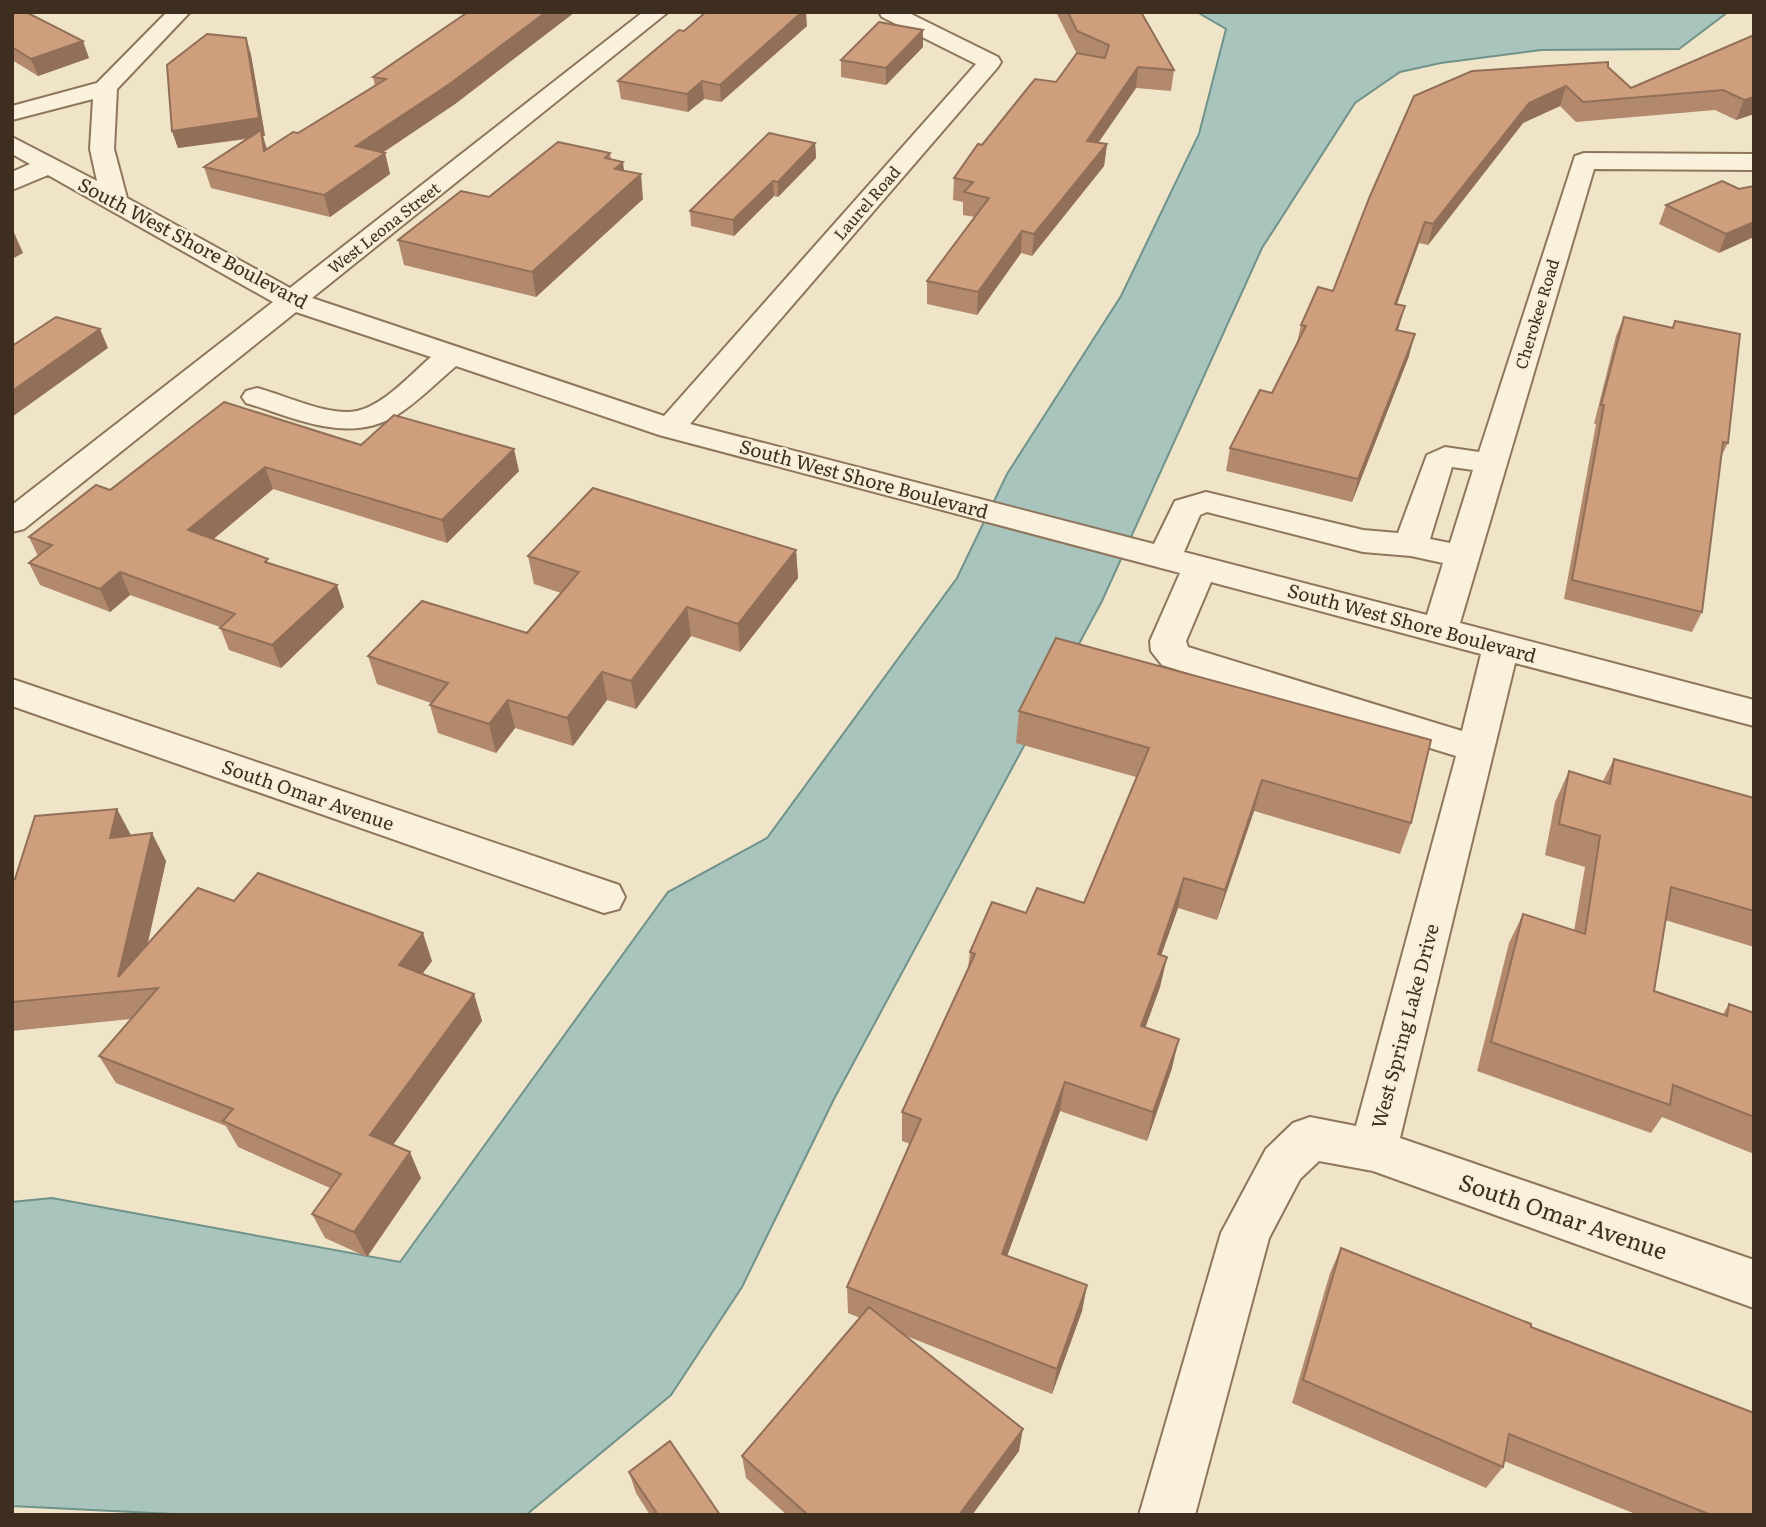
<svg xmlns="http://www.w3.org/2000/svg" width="1766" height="1527" font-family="Literata,serif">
  <rect width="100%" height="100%" fill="#f0e4c8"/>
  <path fill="#a9c4bc" stroke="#6f938a" stroke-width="2" d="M 1197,12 L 1728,12 L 1679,49 L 1541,50 L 1441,63 L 1400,72 L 1355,103 L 1262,248 L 1102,601 L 834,1099 L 742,1287 L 671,1395 L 526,1515 L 193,1515 L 12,1506 L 12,1202 L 52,1198 L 400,1262 L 668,892 L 767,838 L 957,578 L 1007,474 L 1121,296 L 1199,134 L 1226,29 Z"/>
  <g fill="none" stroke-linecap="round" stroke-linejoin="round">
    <defs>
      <g id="minor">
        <path d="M 167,12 L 190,12 L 117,89 L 114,149 L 127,198 L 290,288 L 643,12 L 668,12 L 312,298 L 664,416 L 976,64 L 882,17 L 879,12 L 907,12 L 998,57 L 1001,62 L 998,67 L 690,424 L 1154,544 L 1175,501 L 1206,492 L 1363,530 L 1398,533 L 1427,455 L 1445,447 L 1479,452 L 1575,156 L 1584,153 L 1754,154 L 1754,170 L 1594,169 L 1460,623 L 1754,700 L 1754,726 L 1515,663 L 1400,1138 L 1754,1260 L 1754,1308 L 1373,1171 L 1319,1161 L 1300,1179 L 1269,1238 L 1195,1515 L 1139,1515 L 1221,1233 L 1266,1149 L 1293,1123 L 1310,1117 L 1356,1126 L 1456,756 L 1162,665 L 1151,651 L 1150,641 L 1180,573 L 659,435 L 456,366 C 437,382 419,401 397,415 C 348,445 296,418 246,403 L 242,397 L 246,391 L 257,388 C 284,395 330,417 357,411 C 384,405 410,375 431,357 L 296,312 L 24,529 L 12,532 L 12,505 L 273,302 L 48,175 L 12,190 L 12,172 L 30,164 L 12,154 L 12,137 L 97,181 L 90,149 L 93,99 L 12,120 L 12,106 L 97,83 ZM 1452,467 L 1473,470 L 1450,543 L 1430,539 ZM 1207,512 L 1363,552 L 1411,556 L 1443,563 L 1427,615 L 1184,552 L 1200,515 ZM 1211,582 L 1481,654 L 1462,731 L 1188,647 L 1186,641 Z"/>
        <path d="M 12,679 L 619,885 L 625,897 L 619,909 L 604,913 L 12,706 Z"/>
      </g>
    </defs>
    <use href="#minor" stroke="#8d765c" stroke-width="4"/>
    <use href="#minor" fill="#faf1dc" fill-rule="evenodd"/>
  </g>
  <g fill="#b2896c">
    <path d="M 12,12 L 89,58 L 38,76 L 12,60 Z"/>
    <path d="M 468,12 L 575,12 L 455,104 L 384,152 L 385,153 L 390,174 L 330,217 L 211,188 L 204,167 L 248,139 L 178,148 L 172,131 L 246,38 L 251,55 L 265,136 L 263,136 L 267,149 L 298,133 L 375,86 L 373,77 Z"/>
    <path d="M 1056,12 L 1141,12 L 1174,70 L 1171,91 L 1136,88 L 1098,143 L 1107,144 L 1104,166 L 1032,256 L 1021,253 L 977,315 L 927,304 L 927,281 L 975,217 L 963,215 L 963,202 L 953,200 L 954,178 L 982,145 L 1056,82 L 1080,54 L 1076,52 Z"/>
    <path d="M 807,26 L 721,102 L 704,99 L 688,112 L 621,99 L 618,81 L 684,31 Z"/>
    <path d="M 1754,35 L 1754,114 L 1736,120 L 1715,110 L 1576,122 L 1560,106 L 1523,123 L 1428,245 L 1419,243 L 1397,304 L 1398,330 L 1409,356 L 1352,502 L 1226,471 L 1230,448 L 1272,393 L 1297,343 L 1301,325 L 1333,291 L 1414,96 L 1608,67 L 1631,88 Z"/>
    <path d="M 923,47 L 886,85 L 841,77 L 841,60 Z"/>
    <path d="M 815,143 L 816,158 L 778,197 L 774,196 L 734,236 L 691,226 L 690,211 Z"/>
    <path d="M 610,153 L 611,159 L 625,171 L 643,199 L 536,297 L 404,265 L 398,240 L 489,197 Z"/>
    <path d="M 1754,186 L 1719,253 L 1659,224 L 1666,205 Z"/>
    <path d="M 1624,317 L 1672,328 L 1675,321 L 1728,443 L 1721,457 L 1702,612 L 1692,632 L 1564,599 L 1596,424 L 1594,424 L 1616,336 Z"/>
    <path d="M 361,445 L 519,471 L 447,543 L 273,489 L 213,539 L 270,563 L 344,607 L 281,668 L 229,650 L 220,627 L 130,595 L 110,612 L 40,585 L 29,563 L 38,556 L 29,537 L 110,490 Z"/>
    <path d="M 796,550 L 798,578 L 740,652 L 691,636 L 636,709 L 607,700 L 573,746 L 515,728 L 496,753 L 438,733 L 430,705 L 431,703 L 377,684 L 368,656 L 527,633 L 561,593 L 534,584 L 528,556 Z"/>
    <path d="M 1019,711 L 1411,823 L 1400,854 L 1254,811 L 1217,920 L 1178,908 L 1161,955 L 1167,957 L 1160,987 L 1145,1028 L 1172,1068 L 1147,1141 L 1060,1111 L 1007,1256 L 1087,1285 L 1082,1311 L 1052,1394 L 904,1335 L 1019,1451 L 972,1515 L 787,1515 L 746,1478 L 742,1456 L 860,1318 L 848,1313 L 847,1287 L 910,1144 L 902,1141 L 902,1112 L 968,968 L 970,952 L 1026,913 L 1084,903 L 1136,777 L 1016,743 Z"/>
    <path d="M 1614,759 L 1754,798 L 1754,947 L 1665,920 L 1654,991 L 1723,1014 L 1729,1004 L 1754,1013 L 1754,1154 L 1662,1117 L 1651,1133 L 1477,1071 L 1509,943 L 1523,914 L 1574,931 L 1585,867 L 1545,855 L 1555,802 L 1569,771 L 1603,781 Z"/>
    <path d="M 132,836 L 166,861 L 148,943 L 234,901 L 432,961 L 422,974 L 474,994 L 482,1021 L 393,1145 L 421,1178 L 367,1257 L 325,1238 L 312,1214 L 330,1188 L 238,1147 L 226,1126 L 116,1083 L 99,1056 L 131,1019 L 12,1031 L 12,880 Z"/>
    <path d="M 1341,1248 L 1531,1327 L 1754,1515 L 1638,1515 L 1504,1461 L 1503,1467 L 1486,1488 L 1292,1403 L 1330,1273 Z"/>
    <path d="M 629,1472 L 720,1515 L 650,1515 L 636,1493 Z"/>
  </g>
  <g fill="#916f58">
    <path d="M 546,12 L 575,12 L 455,104 L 361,167 L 356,146 Z"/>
    <path d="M 802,12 L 806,12 L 807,26 L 721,102 L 720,85 Z"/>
    <path d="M 923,30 L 923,47 L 886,85 L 886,68 Z"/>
    <path d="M 246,38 L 251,55 L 265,136 L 263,136 L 267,151 L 264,151 L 262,136 L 178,148 L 172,131 Z"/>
    <path d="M 83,41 L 89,58 L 38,76 L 31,59 Z"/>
    <path d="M 1138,67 L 1136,88 L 1085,162 L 1087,141 Z"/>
    <path d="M 702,81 L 704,99 L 688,112 L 687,94 Z"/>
    <path d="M 1566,86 L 1560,106 L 1523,123 L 1428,245 L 1433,224 L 1529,103 Z"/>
    <path d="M 1754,97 L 1754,114 L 1736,120 L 1744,100 Z"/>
    <path d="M 815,143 L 816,158 L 778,197 L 778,182 Z"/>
    <path d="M 1107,144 L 1104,166 L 1032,256 L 1034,234 Z"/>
    <path d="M 385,153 L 390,174 L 330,217 L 324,195 Z"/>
    <path d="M 623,162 L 626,186 L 615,169 Z"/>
    <path d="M 641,174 L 643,199 L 536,297 L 532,272 Z"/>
    <path d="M 773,181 L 774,196 L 734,236 L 733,220 Z"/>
    <path d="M 1425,222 L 1419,243 L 1389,325 L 1395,304 Z"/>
    <path d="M 1754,222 L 1754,237 L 1719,253 L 1726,234 Z"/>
    <path d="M 12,228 L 23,253 L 12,259 Z"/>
    <path d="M 1022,231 L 1021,253 L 977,315 L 978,292 Z"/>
    <path d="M 1405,306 L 1399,327 L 1390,352 L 1396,330 Z"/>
    <path d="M 100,329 L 108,348 L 12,417 L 12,391 Z"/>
    <path d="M 1415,334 L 1409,356 L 1352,502 L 1358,479 Z"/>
    <path d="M 514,449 L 519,471 L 447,543 L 442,520 Z"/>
    <path d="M 265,467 L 273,489 L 197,553 L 188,530 Z"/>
    <path d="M 796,550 L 798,578 L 740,652 L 738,624 Z"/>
    <path d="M 120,572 L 130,595 L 110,612 L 100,589 Z"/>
    <path d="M 337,585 L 344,607 L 281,668 L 272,645 Z"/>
    <path d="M 687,607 L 691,636 L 636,709 L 631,681 Z"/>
    <path d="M 602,672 L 607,700 L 573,746 L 567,718 Z"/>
    <path d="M 508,700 L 515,728 L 496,753 L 489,724 Z"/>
    <path d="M 1262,780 L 1254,811 L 1217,920 L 1225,890 Z"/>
    <path d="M 117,809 L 132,837 L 110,838 Z"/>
    <path d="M 152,833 L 166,861 L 137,990 L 118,977 Z"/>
    <path d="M 1184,878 L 1178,908 L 1151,984 L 1158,954 Z"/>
    <path d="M 423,933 L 432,961 L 409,992 L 399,965 Z"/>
    <path d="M 1167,957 L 1160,987 L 1135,1056 L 1141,1026 Z"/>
    <path d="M 474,994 L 482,1021 L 382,1160 L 370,1135 Z"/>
    <path d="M 1179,1039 L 1172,1068 L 1147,1141 L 1153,1112 Z"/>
    <path d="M 1065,1082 L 1060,1111 L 998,1281 L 1002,1254 Z"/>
    <path d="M 410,1152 L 421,1178 L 367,1257 L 354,1232 Z"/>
    <path d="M 1087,1285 L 1082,1311 L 1052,1394 L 1057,1369 Z"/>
    <path d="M 1023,1429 L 1019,1451 L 972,1515 L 959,1515 Z"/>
  </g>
  <g fill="#cf9f7d" stroke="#916f58" stroke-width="2">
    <path d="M 12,12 L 26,12 L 83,41 L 31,59 L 12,47 Z"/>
    <path d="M 468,12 L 546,12 L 451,83 L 356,146 L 385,153 L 324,195 L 204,167 L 261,130 L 264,151 L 293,132 L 298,133 L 386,79 L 373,77 Z"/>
    <path d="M 706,12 L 802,12 L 720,85 L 702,81 L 687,94 L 618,81 L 679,30 L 684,31 Z"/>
    <path d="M 1068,12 L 1141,12 L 1174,70 L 1138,67 L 1087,141 L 1107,144 L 1034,234 L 1022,231 L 978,292 L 927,281 L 989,198 L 964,192 L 973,182 L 954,178 L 978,144 L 982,145 L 1035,79 L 1056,82 L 1077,53 L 1105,58 L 1109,45 L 1077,31 Z"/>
    <path d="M 879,22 L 923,30 L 886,68 L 841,60 Z"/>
    <path d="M 207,34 L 246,38 L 259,118 L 172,131 L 167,65 Z"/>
    <path d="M 1754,35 L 1754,97 L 1744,100 L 1723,90 L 1583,102 L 1566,86 L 1529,103 L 1433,224 L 1425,222 L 1395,304 L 1405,306 L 1396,330 L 1415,334 L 1358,479 L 1230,448 L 1260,390 L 1272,393 L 1306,326 L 1301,325 L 1318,287 L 1333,291 L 1370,196 L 1414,96 L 1472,71 L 1608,62 L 1608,67 L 1631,88 Z"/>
    <path d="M 769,133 L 815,143 L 778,182 L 773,181 L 733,220 L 690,211 Z"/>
    <path d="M 558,142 L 610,153 L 605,158 L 623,162 L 615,169 L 641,174 L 532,272 L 398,240 L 461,191 L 489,197 Z"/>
    <path d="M 1722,181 L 1739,189 L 1754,186 L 1754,222 L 1726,234 L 1666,205 Z"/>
    <path d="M 56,317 L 100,329 L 12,391 L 12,346 Z"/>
    <path d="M 1624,317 L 1673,328 L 1675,321 L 1740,334 L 1728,443 L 1723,442 L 1702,612 L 1572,580 L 1604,405 L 1601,405 Z"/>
    <path d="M 224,402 L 361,445 L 394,415 L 514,449 L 442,520 L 265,467 L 188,530 L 268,559 L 265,562 L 337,585 L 272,645 L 220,628 L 235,614 L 120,572 L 100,589 L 29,563 L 52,545 L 29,537 L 96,485 L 110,490 Z"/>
    <path d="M 593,488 L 796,550 L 738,624 L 687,607 L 631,681 L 602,672 L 567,718 L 508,700 L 489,724 L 430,705 L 448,683 L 368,656 L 422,601 L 527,633 L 579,572 L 528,556 Z"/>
    <path d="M 1056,638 L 1431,740 L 1411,823 L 1262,780 L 1225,890 L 1184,878 L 1158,954 L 1167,957 L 1141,1026 L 1179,1039 L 1153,1112 L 1065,1082 L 1002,1254 L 1087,1285 L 1057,1369 L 847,1287 L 921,1119 L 902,1112 L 975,954 L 970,952 L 992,902 L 1026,913 L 1037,888 L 1084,903 L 1149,748 L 1019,711 Z"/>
    <path d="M 1614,759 L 1754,798 L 1754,911 L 1671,887 L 1654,991 L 1727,1016 L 1729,1004 L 1754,1013 L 1754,1117 L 1673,1085 L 1670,1105 L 1491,1042 L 1523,914 L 1585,934 L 1600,836 L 1559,824 L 1569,771 L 1610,784 Z"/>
    <path d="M 117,809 L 110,838 L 152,833 L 118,977 L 198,888 L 234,901 L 258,873 L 423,933 L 399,965 L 474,994 L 370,1135 L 410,1152 L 354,1232 L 312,1214 L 341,1174 L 223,1121 L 233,1109 L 99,1056 L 158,988 L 12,1002 L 12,880 L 15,879 L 35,816 Z"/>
    <path d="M 1341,1248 L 1531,1324 L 1531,1327 L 1754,1413 L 1754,1515 L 1711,1515 L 1509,1434 L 1503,1467 L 1303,1380 Z"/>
    <path d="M 869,1307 L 1023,1429 L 959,1515 L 808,1515 L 742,1456 Z"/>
    <path d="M 670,1441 L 720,1515 L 653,1515 L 656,1512 L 629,1472 Z"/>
  </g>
  <g text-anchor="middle" stroke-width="5" stroke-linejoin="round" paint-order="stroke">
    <g font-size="16" fill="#3d2e20" stroke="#f7eed8">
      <text transform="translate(867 203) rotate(-49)" y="6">Laurel Road</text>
      <text transform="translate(384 228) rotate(-38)" y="6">West Leona Street</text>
      <text transform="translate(1537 314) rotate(-73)" y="6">Cherokee Road</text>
    </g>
    <g font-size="19" fill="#3d2e20" stroke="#f7eed8">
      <text transform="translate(193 243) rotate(28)" y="7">South West Shore Boulevard</text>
      <text transform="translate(864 479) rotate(15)" y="7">South West Shore Boulevard</text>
      <text transform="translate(1412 623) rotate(15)" y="7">South West Shore Boulevard</text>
      <text transform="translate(308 795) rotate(19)" y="7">South Omar Avenue</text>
      <text transform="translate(1405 1026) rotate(-75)" y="7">West Spring Lake Drive</text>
    </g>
    <g font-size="23" fill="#3d2e20" stroke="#f7eed8">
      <text transform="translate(1563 1217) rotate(19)" y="8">South Omar Avenue</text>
    </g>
  </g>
  <rect width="1766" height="1527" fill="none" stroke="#3d2e20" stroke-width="28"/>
</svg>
